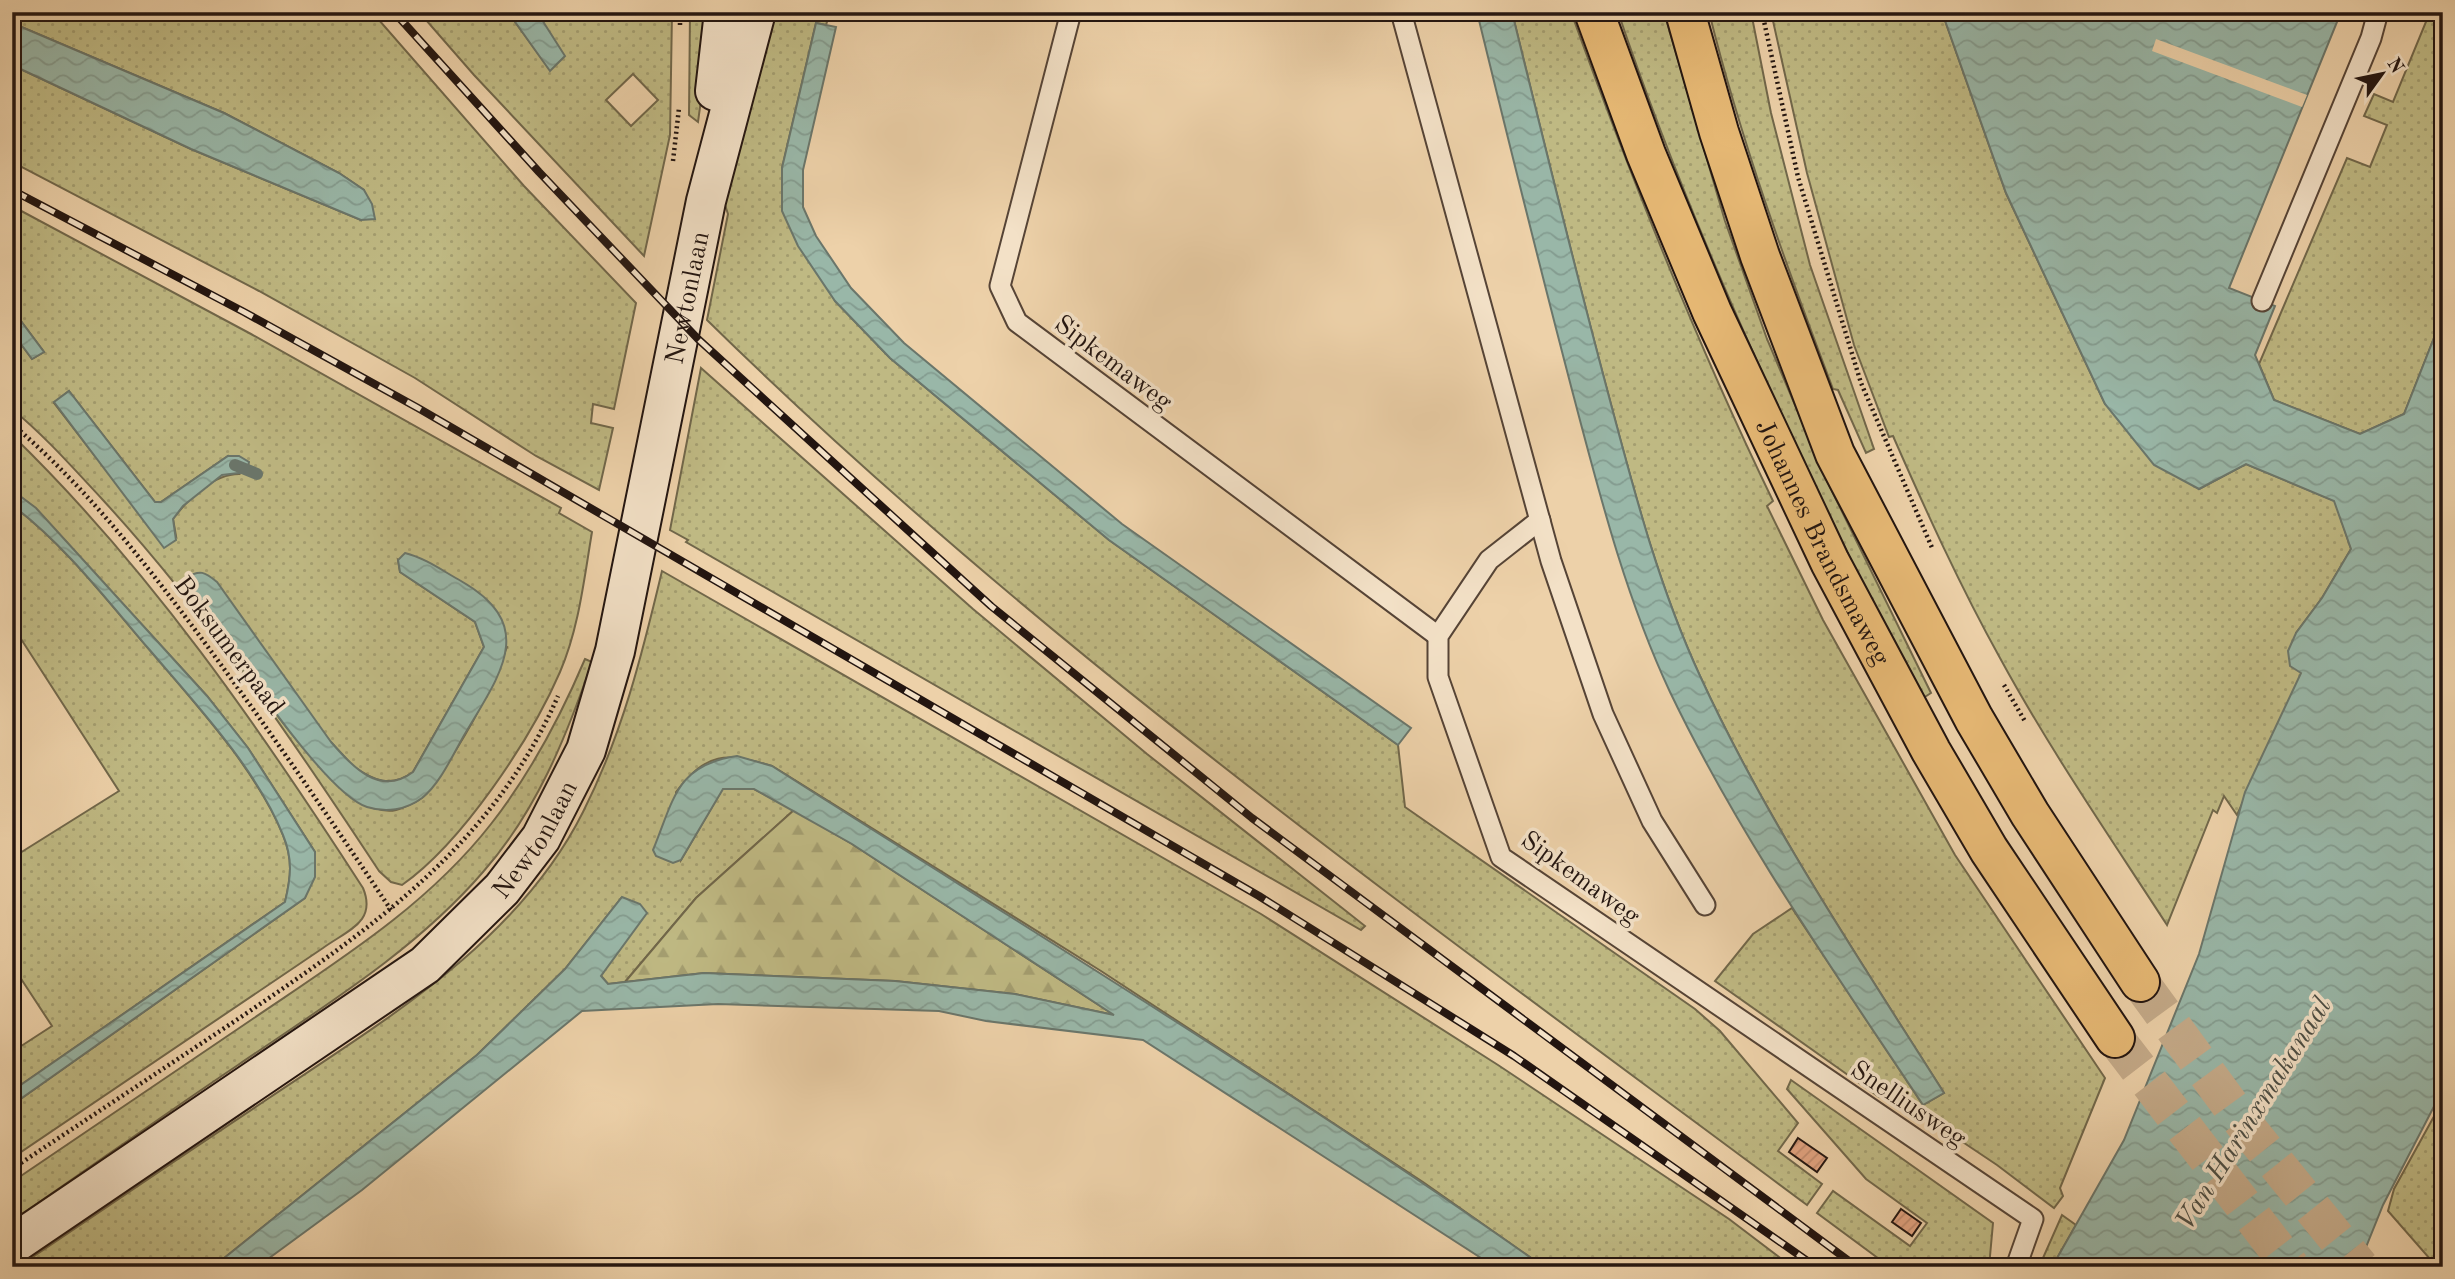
<svg xmlns="http://www.w3.org/2000/svg" width="2455" height="1279" font-family="'Old Standard TT',serif">
  <defs>
    <pattern id="grass-dots" width="8" height="8" patternUnits="userSpaceOnUse" patternTransform="scale(1.75)"><rect width="8" height="8" fill="#bfb983"/><path d="M2 2h.1M6 6h.1" fill="none" stroke="#a49e70" stroke-width="1.8" stroke-linecap="round"/></pattern>
    <pattern id="forest-firs" width="22" height="20" patternUnits="userSpaceOnUse" patternTransform="scale(1.75)"><rect width="22" height="20" fill="#bfb983"/><path d="M5 1l3.5 6h-7zM16 11l3.5 6h-7z" fill="#a49e70"/></pattern>
    <pattern id="water-waves" width="16" height="10" patternUnits="userSpaceOnUse" patternTransform="scale(1.75)"><rect width="16" height="10" fill="#99b7a8"/><path d="M0 5q4-4 8 0t8 0" fill="none" stroke="#849c90"/></pattern>
    <pattern id="building-hatch" width="6" height="6" patternUnits="userSpaceOnUse" patternTransform="scale(1.75)"><rect width="6" height="6" fill="#e4a481"/><path d="M-1 1l2-2M0 6l6-6M5 7l2-2" fill="none" stroke="#c38c6e"/></pattern>
  </defs>
  <rect width="100%" height="100%" fill="#edd1a9"/>
  <filter id="stains"><feTurbulence type="fractalNoise" baseFrequency=".00286" numOctaves="4"/><feColorMatrix values="0 0 0 0 .2 0 0 0 0 .09 0 0 0 0 .02 0 0 0 .5 -.17"/></filter>
  <radialGradient id="worn" r=".72"><stop offset=".6" stop-color="#630" stop-opacity="0"/><stop offset="1" stop-color="#630" stop-opacity=".3"/></radialGradient>
  <g fill="url(#grass-dots)" stroke="#71674a" stroke-width="2" fill-rule="evenodd">
    <path d="M 12,12 L 372,12 L 524,186 L 636,303 L 614,409 L 593,404 L 591,423 L 613,428 L 599,490 L 536,456 L 415,378 L 259,291 L 12,162 L 12,65 L 191,149 L 361,220 L 364,190 L 339,173 L 224,113 L 12,23 Z"/>
    <path d="M 419,12 L 508,12 L 550,70 L 543,20 L 537,12 L 672,12 L 670,135 L 644,256 L 474,75 ZM 633,74 L 658,100 L 631,126 L 606,100 Z"/>
    <path d="M 690,12 L 713,12 L 698,122 L 689,115 Z"/>
    <path d="M 766,12 L 830,12 L 826,25 L 816,23 L 782,168 L 835,301 L 890,358 L 1109,540 L 1398,745 L 1405,807 L 1695,1009 L 1720,1031 L 1798,1123 L 1778,1151 L 1822,1184 L 1807,1205 C 1430,924 1043,650 707,320 L 728,214 L 724,202 Z"/>
    <path d="M 1512,12 L 1571,12 C 1631,178 1696,342 1773,501 L 1767,506 L 1823,620 L 1955,855 L 2105,1078 L 2060,1188 L 2063,1196 L 2054,1208 L 1997,1165 L 1885,1090 L 1879,1097 L 1715,981 L 1753,934 L 1792,908 L 1923,1105 L 1944,1093 C 1858,957 1767,822 1700,676 C 1656,581 1631,479 1604,378 C 1572,257 1542,135 1512,12 Z"/>
    <path d="M 1618,12 L 1664,12 L 1725,221 L 1767,339 L 1828,483 L 1931,693 L 1920,700 C 1808,476 1698,250 1618,12 Z"/>
    <path d="M 1709,12 L 1751,12 L 1771,113 L 1810,265 L 1874,449 L 1866,453 L 1838,390 L 1833,389 C 1786,265 1741,141 1709,12 Z"/>
    <path d="M 1771,12 L 1942,12 L 2006,193 L 2105,404 L 2199,489 L 2246,464 L 2335,501 L 2351,549 L 2322,598 L 2296,633 L 2302,673 L 2237,815 L 2224,796 L 2217,813 L 2213,810 L 2167,925 C 2110,837 2050,750 2000,658 C 1960,586 1926,511 1893,436 L 1889,437 L 1854,345 L 1807,173 Z"/>
    <path d="M 2430,12 L 2443,12 L 2443,315 L 2404,414 L 2360,434 L 2274,400 L 2259,364 L 2347,158 L 2370,167 L 2387,125 L 2364,116 L 2374,94 L 2393,102 Z"/>
    <path d="M 12,206 L 251,334 L 561,508 L 559,513 L 592,532 C 584,579 579,628 560,672 C 531,739 462,843 402,885 L 391,882 L 379,871 C 294,742 207,613 102,499 C 73,468 45,436 12,409 L 12,332 L 32,359 L 44,352 L 12,309 ZM 69,391 L 155,502 L 161,502 L 228,456 L 239,474 C 213,474 188,499 173,519 L 176,536 L 95,456 L 54,403 ZM 398,560 L 507,647 C 490,692 468,734 440,774 C 435,780 430,790 424,796 C 419,801 403,808 396,810 C 336,825 220,632 187,586 L 353,766 C 374,781 391,788 413,772 L 484,647 L 475,622 L 400,572 Z"/>
    <path d="M 701,368 L 973,609 L 1147,754 L 1365,926 L 1361,930 L 686,542 L 688,540 L 670,530 Z"/>
    <path d="M 12,435 C 150,569 259,727 363,888 C 377,922 348,930 323,948 L 12,1158 L 12,1105 L 305,898 L 315,852 L 248,748 L 207,696 L 36,509 L 12,490 Z"/>
    <path d="M 12,505 C 64,544 106,599 148,648 C 194,702 256,769 283,835 C 293,859 291,877 285,902 L 12,1091 L 12,1052 L 52,1026 L 12,965 L 12,858 L 119,791 L 12,625 Z"/>
    <path d="M 662,571 L 1261,914 L 1498,1065 L 1729,1219 L 1792,1267 L 1544,1267 L 1423,1182 L 1101,971 L 772,766 C 725,752 707,752 676,792 L 681,860 L 723,788 L 754,789 L 794,810 L 696,898 L 625,982 L 608,984 L 601,976 L 607,966 L 622,897 L 565,969 L 477,1055 L 213,1267 L 18,1267 C 102,1210 185,1154 269,1098 C 385,1020 518,942 583,812 C 622,735 642,655 662,571 Z"/>
    <path d="M 585,659 L 592,662 C 566,738 536,812 483,872 C 416,950 323,1007 238,1065 C 162,1116 88,1169 12,1221 L 12,1182 C 93,1127 173,1073 254,1018 C 338,961 427,906 491,824 C 530,774 560,718 585,659 Z"/>
    <path d="M 1791,1080 L 1993,1223 L 1989,1267 L 1890,1267 L 1817,1213 L 1833,1191 L 1910,1246 L 1927,1223 L 1866,1179 L 1787,1089 Z"/>
    <path d="M 2443,1100 L 2443,1267 L 2437,1267 L 2388,1211 L 2394,1189 Z"/>
    <path d="M 2062,1215 L 2076,1225 L 2052,1267 L 2039,1267 Z"/>
  </g>
  <path fill="url(#forest-firs)" stroke="#71674a" stroke-width="2" d="M 794,810 L 852,844 L 1114,1015 L 1015,994 L 895,981 L 704,973 L 625,982 L 696,898 Z"/>
  <g fill="url(#water-waves)" stroke="#6a766b" stroke-width="2">
    <path d="M 508,12 L 537,12 L 565,56 L 550,71 Z"/>
    <path d="M 1477,12 L 1512,12 C 1542,135 1572,257 1604,378 C 1631,479 1656,581 1700,676 C 1767,822 1858,957 1944,1093 L 1923,1105 C 1834,971 1740,838 1670,692 C 1625,596 1599,492 1572,390 C 1539,264 1508,139 1477,12 Z"/>
    <path d="M 1942,12 L 2325,12 L 2339,17 L 2229,288 L 2275,306 L 2255,355 L 2274,400 L 2360,434 L 2404,414 L 2443,315 L 2443,1089 L 2383,1205 L 2358,1267 L 2052,1267 L 2124,1140 L 2199,954 L 2245,792 L 2301,673 L 2290,666 L 2288,651 L 2296,633 L 2322,598 L 2351,549 L 2334,501 L 2246,464 L 2199,489 L 2154,465 L 2105,404 L 2006,193 Z"/>
    <path d="M 12,23 L 224,113 L 339,173 L 364,190 L 372,204 L 375,219 L 361,220 L 191,149 L 12,65 Z"/>
    <path d="M 816,23 L 836,27 L 803,170 L 803,207 L 816,236 L 851,288 L 904,343 L 1122,524 L 1411,728 L 1398,745 L 1109,540 L 890,358 L 835,301 L 798,246 L 782,211 L 782,168 Z"/>
    <path d="M 12,309 L 44,352 L 32,359 L 12,332 Z"/>
    <path d="M 69,391 L 155,502 L 161,502 L 228,456 L 239,456 L 249,462 L 247,472 L 222,475 L 183,506 L 173,519 L 176,540 L 164,548 L 54,402 Z"/>
    <path d="M 12,490 L 36,508 L 207,696 L 248,748 L 315,852 L 315,877 L 305,898 L 12,1105 L 12,1091 L 285,902 C 291,877 293,859 283,835 C 257,769 194,702 148,648 C 106,599 64,544 12,505 Z"/>
    <path d="M 405,553 C 425,558 443,571 461,581 C 538,625 501,673 466,732 C 454,752 441,783 422,798 C 406,810 386,813 367,807 C 321,792 219,631 187,586 L 186,578 C 200,569 205,572 217,582 L 331,742 C 353,767 380,797 413,772 L 484,647 L 475,622 L 400,572 L 398,560 Z"/>
    <path d="M 737,756 L 772,766 C 1031,931 1293,1090 1544,1267 L 1495,1267 L 1143,1040 L 986,1021 L 939,1011 L 718,1004 L 582,1011 L 362,1190 L 257,1267 L 213,1267 L 477,1055 L 565,969 L 622,897 L 640,904 L 647,913 L 601,976 L 608,984 L 704,973 L 895,981 L 1015,994 L 1114,1015 L 852,844 L 754,789 L 723,789 L 681,860 L 673,863 L 656,856 L 653,850 C 674,799 676,765 737,756 Z"/>
  </g>
  <path fill="#edd1a9" d="M 2156,39 L 2307,95 L 2302,107 L 2152,51 Z"/>
  <g fill="none" stroke-linecap="round" stroke-linejoin="round">
    <path stroke="#6a766b" stroke-width="12" d="M 235,465 L 257,474"/>
  </g>
  <g fill="url(#building-hatch)" stroke="#231510" stroke-width="2">
    <path d="M 1798,1138 L 1827,1158 L 1817,1172 L 1789,1152 Z"/>
    <path d="M 1901,1209 L 1921,1223 L 1912,1236 L 1892,1222 Z"/>
  </g>
  <g fill="none" stroke-linecap="round" stroke-linejoin="round">
    <g stroke="#c5ab8a" stroke-width="38" stroke-dasharray="38 19" stroke-linecap="butt">
      <path d="M 2140,982 L 2244,1124 L 2360,1267"/>
      <path d="M 2115,1038 L 2291,1267"/>
    </g>
    <defs>
      <g id="lane">
        <path d="M 1071,12 L 1000,286 L 1017,322 L 1438,636"/>
        <path d="M 1401,12 L 1551,561 L 1603,714 L 1652,821 L 1705,905"/>
        <path d="M 2262,301 L 2371,38 L 2378,12"/>
        <path d="M 1540,520 L 1489,560 L 1438,636 L 1438,677 L 1501,857 L 2033,1219 L 2016,1267"/>
      </g>
      <g id="secondary">
        <path d="M 715,91 L 724,12"/>
        <path id="s1" d="M 12,1245 L 425,965 L 502,889 L 541,838 L 586,750 L 615,651 L 706,201 L 756,12"/>
      </g>
      <g id="primary">
        <path id="s2" d="M 1594,12 L 1646,154 L 1712,312 L 1830,562 L 1931,751 L 1989,850 L 2115,1038"/>
        <path d="M 1685,12 L 1719,132 L 1760,256 L 1835,454 L 1974,719 L 2030,814 L 2140,982"/>
      </g>
    </defs>
    <use href="#lane" stroke="#564436" stroke-width="23"/>
    <use href="#secondary" stroke="#231510" stroke-width="42"/>
    <use href="#primary" stroke="#231510" stroke-width="42"/>
    <g stroke="#231510" stroke-width="4.5" stroke-dasharray="2 3.5" stroke-linecap="butt">
      <path d="M 680,12 L 680,25"/>
      <path d="M 1762,12 L 1798,177 L 1861,383 L 1933,550"/>
      <path d="M 673,161 L 679,108"/>
      <path d="M 12,424 C 85,486 142,559 199,635 C 266,725 329,817 391,910"/>
      <path d="M 2004,685 L 2026,723"/>
      <path d="M 12,1169 C 87,1119 163,1069 238,1019 C 368,931 493,846 558,696"/>
      <path d="M 2409,1260 L 2415,1267"/>
    </g>
    <use href="#lane" stroke="#f3e1c7" stroke-width="19"/>
    <use href="#secondary" stroke="#f3e1c7" stroke-width="38"/>
    <use href="#primary" stroke="#e6b874" stroke-width="38"/>
    <defs>
      <g id="rail">
        <path d="M 394,12 L 539,172 L 698,339 L 991,606 L 1252,818 L 1857,1267"/>
        <path d="M 12,190 L 244,312 L 418,408 L 1259,896 L 1514,1056 L 1816,1267"/>
      </g>
    </defs>
    <use href="#rail" stroke="#231510" stroke-width="8"/>
    <use href="#rail" stroke="#f3e1c7" stroke-width="5" stroke-dasharray="16" stroke-linecap="butt"/>
  </g>
  <g text-anchor="middle" stroke-width="7" stroke-linejoin="round" paint-order="stroke">
    <g font-size="26" fill="#231510" stroke="#f3e1c7">
      <text dy="9" stroke="none"><textPath href="#s1" startOffset="1234">Newtonlaan</textPath></text>
      <text transform="translate(1114 362) rotate(37)" y="9">Sipkemaweg</text>
      <text dy="9" stroke="none"><textPath href="#s2" startOffset="578">Johannes Brandsmaweg</textPath></text>
      <text transform="translate(230 645) rotate(53)" y="9">Boksumerpaad</text>
      <text dy="9" stroke="none"><textPath href="#s1" startOffset="667">Newtonlaan</textPath></text>
      <text transform="translate(1581 877) rotate(36)" y="9">Sipkemaweg</text>
      <text transform="translate(1909 1103) rotate(34)" y="9">Snelliusweg</text>
    </g>
    <g font-size="28" font-style="italic" fill="#4c4e45" stroke="#f3e1c7">
      <text transform="translate(2252 1113) rotate(-58)" y="10">Van Harinxmakanaal</text>
    </g>
  </g>
  <rect width="2455" height="1279" fill="none" stroke="#edd1a9" stroke-width="42"/>
  <rect x="14" y="14" width="2427" height="1251" fill="none" stroke="#231510" stroke-width="3.5"/>
  <rect x="21" y="21" width="2413" height="1237" fill="none" stroke="#231510" stroke-width="2"/>
  <g transform="translate(2382 74) rotate(57)" stroke="#f3e1c7" stroke-width="5" paint-order="stroke">
  <path d="M0-5L12 26L0 18L-12 26Z" fill="#231510"/>
  <text y="-10" font-size="19" font-weight="bold" text-anchor="middle" fill="#231510">N</text>
  </g>
  <rect width="100%" height="100%" filter="url(#stains)"/>
  <rect width="100%" height="100%" fill="url(#worn)"/>
</svg>
